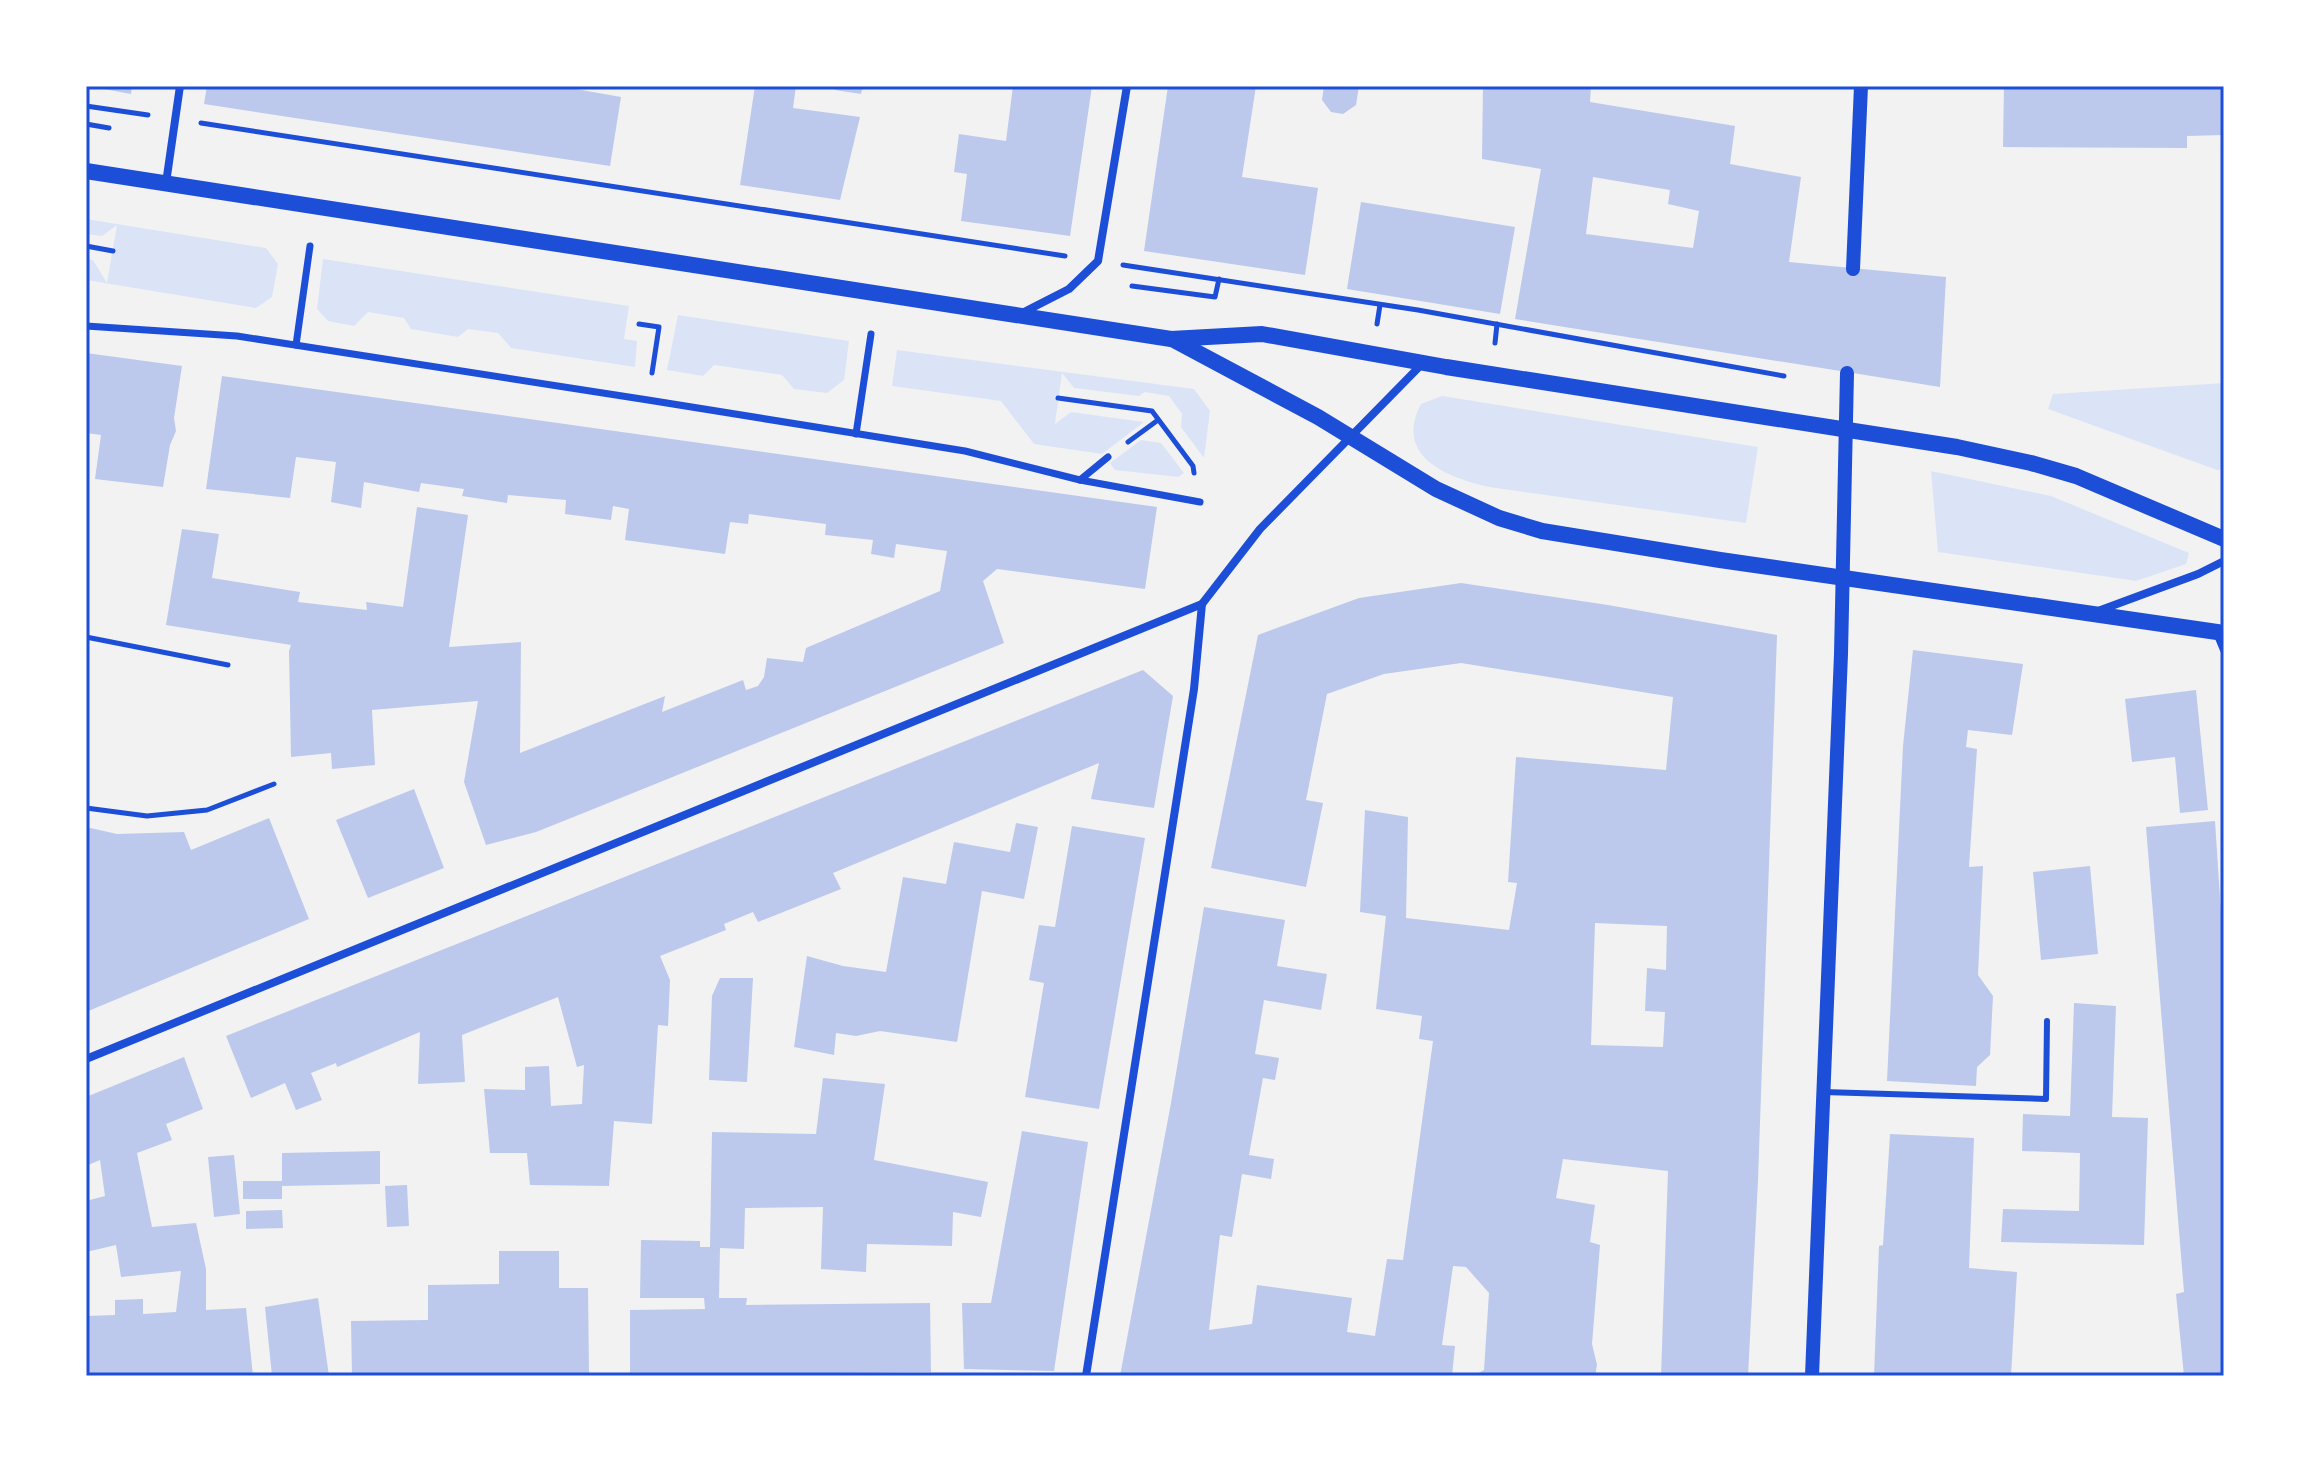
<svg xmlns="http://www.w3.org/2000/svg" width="2310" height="1462" font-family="'Asap Condensed',sans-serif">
  <rect width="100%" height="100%" fill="#f2f2f2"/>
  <g fill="#dbe4f7">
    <path d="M 86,219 L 266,248 L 278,264 L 272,297 L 256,308 L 86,280 L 86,259 L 93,260 L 107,283 L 117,225 L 102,236 L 86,234 Z"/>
    <path d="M 323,259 L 629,306 L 624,339 L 637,341 L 635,367 L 511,348 L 498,333 L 468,329 L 458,337 L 411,329 L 404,318 L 368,312 L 354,326 L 328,321 L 317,309 Z"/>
    <path d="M 678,315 L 849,341 L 844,380 L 827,393 L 794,389 L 782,375 L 714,365 L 703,376 L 667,370 Z"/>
    <path d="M 897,350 L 1194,389 L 1210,411 L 1204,458 L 1181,427 L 1182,414 L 1169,396 L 1145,392 L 1139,396 L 1074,388 L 1062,373 L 1055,424 L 1071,412 L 1144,422 L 1102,454 L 1034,444 L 1001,401 L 892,386 Z"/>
    <path d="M 2224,383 L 2224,469 L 2217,470 L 2048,409 L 2053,394 Z"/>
    <path d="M 1442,396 L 1758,447 L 1746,523 L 1489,487 C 1448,478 1393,457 1421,404 Z"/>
    <path d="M 1141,440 L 1161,443 L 1184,473 L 1178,477 L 1115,470 L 1110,463 Z"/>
    <path d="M 1931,471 L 2051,496 L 2189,553 L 2186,564 L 2136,581 L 1938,552 Z"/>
  </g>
  <g fill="#bdc9ec" fill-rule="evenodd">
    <path d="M 87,86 L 132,86 L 131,94 Z"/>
    <path d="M 207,86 L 559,86 L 621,97 L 610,166 L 204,104 Z"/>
    <path d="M 755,86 L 796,86 L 793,108 L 860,117 L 840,200 L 740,185 Z"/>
    <path d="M 836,86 L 863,86 L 861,94 L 835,90 Z"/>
    <path d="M 1013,86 L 1092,86 L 1070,236 L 961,221 L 967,174 L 954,172 L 959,134 L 1006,141 Z"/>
    <path d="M 1168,86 L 1256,86 L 1242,177 L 1318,188 L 1305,275 L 1144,251 Z"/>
    <path d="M 1324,86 L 1359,86 L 1356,105 L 1343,114 L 1331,112 L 1322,100 Z"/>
    <path d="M 1483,86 L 1591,86 L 1590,102 L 1735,126 L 1730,164 L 1801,177 L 1789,262 L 1946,277 L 1940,387 L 1515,319 L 1541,169 L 1482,159 ZM 1593,177 L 1670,190 L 1668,204 L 1699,211 L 1693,248 L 1586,234 Z"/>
    <path d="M 2004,86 L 2224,86 L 2224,135 L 2187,136 L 2187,148 L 2003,147 Z"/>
    <path d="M 1361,202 L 1515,227 L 1500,314 L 1347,289 Z"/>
    <path d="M 86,353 L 182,366 L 174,418 L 176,431 L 170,445 L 163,487 L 95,479 L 101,435 L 86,433 Z"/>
    <path d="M 222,376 L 1157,507 L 1145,589 L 997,569 L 983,581 L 1004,643 L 586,812 L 536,832 L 486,845 L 464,782 L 478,701 L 372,710 L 375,765 L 332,769 L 331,753 L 291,757 L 289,651 L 291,645 L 166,625 L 182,529 L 219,534 L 212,578 L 300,592 L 298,602 L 367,610 L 366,602 L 403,607 L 417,507 L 468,515 L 449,647 L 521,642 L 520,753 L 665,696 L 662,712 L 743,680 L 746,690 L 758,686 L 764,677 L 767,658 L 803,662 L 806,648 L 940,591 L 947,551 L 896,544 L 894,558 L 871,554 L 873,540 L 825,535 L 826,524 L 749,514 L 748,524 L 730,522 L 725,554 L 625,540 L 629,509 L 613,506 L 611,520 L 565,514 L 566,500 L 508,495 L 507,503 L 462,496 L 464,489 L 421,483 L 419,492 L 364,482 L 361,508 L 331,502 L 336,462 L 296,457 L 290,498 L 206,489 Z"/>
    <path d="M 1461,583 L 1608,605 L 1777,635 L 1758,1180 L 1748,1376 L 1661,1376 L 1668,1171 L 1563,1159 L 1556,1198 L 1595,1205 L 1590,1242 L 1600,1245 L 1592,1344 L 1597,1365 L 1595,1376 L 1473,1376 L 1484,1370 L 1489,1293 L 1466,1267 L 1453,1266 L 1442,1345 L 1455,1346 L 1452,1376 L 1120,1376 L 1171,1103 L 1204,907 L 1285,920 L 1277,966 L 1327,974 L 1321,1010 L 1264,1000 L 1255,1054 L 1279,1058 L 1275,1080 L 1263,1078 L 1249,1155 L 1274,1159 L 1271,1179 L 1242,1174 L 1232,1237 L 1220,1235 L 1209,1330 L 1252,1324 L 1257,1285 L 1352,1298 L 1347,1332 L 1375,1336 L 1387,1259 L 1403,1260 L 1433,1041 L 1419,1039 L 1422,1016 L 1376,1009 L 1386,916 L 1360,912 L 1365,810 L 1408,817 L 1406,918 L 1509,930 L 1517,883 L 1508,882 L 1516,757 L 1666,770 L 1673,697 L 1461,663 L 1384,674 L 1327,694 L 1306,800 L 1323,803 L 1306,887 L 1211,868 L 1258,635 L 1359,598 ZM 1595,923 L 1667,926 L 1666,970 L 1647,968 L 1645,1011 L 1665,1012 L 1663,1047 L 1591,1045 Z"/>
    <path d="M 1913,650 L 2023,664 L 2012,735 L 1968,730 L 1966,747 L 1977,749 L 1969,867 L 1983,866 L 1978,975 L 1993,996 L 1990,1055 L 1977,1067 L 1976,1086 L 1887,1081 L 1903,746 Z"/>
    <path d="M 1143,670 L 1173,696 L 1154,808 L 1091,799 L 1099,763 L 833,873 L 841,889 L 758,922 L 753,912 L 724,924 L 726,930 L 660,956 L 670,980 L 668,1026 L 658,1025 L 652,1124 L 614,1121 L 609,1186 L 530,1185 L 527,1153 L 490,1153 L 484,1089 L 525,1090 L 525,1067 L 549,1066 L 551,1106 L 582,1104 L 584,1065 L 577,1067 L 558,997 L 462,1035 L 465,1082 L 418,1084 L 420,1032 L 337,1067 L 336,1063 L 311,1073 L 322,1100 L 296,1110 L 285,1083 L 251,1098 L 226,1036 Z"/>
    <path d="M 2196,690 L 2208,810 L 2180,813 L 2175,757 L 2132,762 L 2125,699 Z"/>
    <path d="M 414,789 L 444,868 L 368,898 L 336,820 Z"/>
    <path d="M 269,818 L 309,919 L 86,1012 L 86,827 L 117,834 L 184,832 L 191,850 Z"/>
    <path d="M 2215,821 L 2224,960 L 2224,1376 L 2184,1376 L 2176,1294 L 2184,1292 L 2146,827 Z"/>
    <path d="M 1016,823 L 1038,827 L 1024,899 L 982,891 L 957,1042 L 880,1031 L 856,1036 L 836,1033 L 834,1055 L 794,1047 L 807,956 L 843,966 L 886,972 L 903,877 L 946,884 L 954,842 L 1010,852 Z"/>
    <path d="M 1072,826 L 1145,838 L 1099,1109 L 1025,1097 L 1044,983 L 1029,980 L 1039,925 L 1055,927 Z"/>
    <path d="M 2090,866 L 2098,954 L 2041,960 L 2033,872 Z"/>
    <path d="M 720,978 L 753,978 L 747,1082 L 709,1080 L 712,996 Z"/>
    <path d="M 2074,1003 L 2116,1006 L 2112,1117 L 2148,1118 L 2144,1245 L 2001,1242 L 2003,1209 L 2079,1211 L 2080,1153 L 2022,1151 L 2023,1114 L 2070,1116 Z"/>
    <path d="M 184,1057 L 203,1109 L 166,1124 L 172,1140 L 137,1153 L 152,1227 L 196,1223 L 206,1269 L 206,1310 L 246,1308 L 253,1376 L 86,1376 L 86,1316 L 115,1315 L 115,1300 L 143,1299 L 143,1314 L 176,1312 L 181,1271 L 121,1277 L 116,1245 L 86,1252 L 86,1201 L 105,1196 L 100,1160 L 86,1166 L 86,1097 Z"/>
    <path d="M 823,1078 L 885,1084 L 874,1160 L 988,1182 L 981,1217 L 953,1212 L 952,1246 L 867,1244 L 866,1272 L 821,1269 L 823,1207 L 745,1208 L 744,1249 L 720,1248 L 719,1298 L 747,1298 L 746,1305 L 930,1303 L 931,1372 L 630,1375 L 630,1310 L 705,1309 L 704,1298 L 640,1298 L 641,1240 L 700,1241 L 700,1247 L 710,1247 L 712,1132 L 816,1134 Z"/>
    <path d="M 1022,1131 L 1088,1142 L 1054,1371 L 964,1369 L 962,1303 L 991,1303 Z"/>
    <path d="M 1890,1134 L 1974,1138 L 1969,1268 L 2017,1272 L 2011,1376 L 1874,1376 L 1879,1246 L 1883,1245 Z"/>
    <path d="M 380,1151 L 380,1184 L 282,1186 L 282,1199 L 243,1199 L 243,1181 L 282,1181 L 282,1153 Z"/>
    <path d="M 234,1155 L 240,1214 L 214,1217 L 208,1157 Z"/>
    <path d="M 407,1185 L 409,1226 L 387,1227 L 385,1186 Z"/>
    <path d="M 282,1210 L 283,1228 L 246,1229 L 246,1211 Z"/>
    <path d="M 499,1251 L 559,1251 L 559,1288 L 588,1288 L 589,1374 L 352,1376 L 351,1321 L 428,1320 L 428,1285 L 499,1284 Z"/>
    <path d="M 318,1298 L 329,1376 L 272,1376 L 265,1307 Z"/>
  </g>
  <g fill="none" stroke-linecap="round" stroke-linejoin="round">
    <g stroke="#1d4ed8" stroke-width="5">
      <path d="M 86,106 L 148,115"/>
      <path d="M 201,123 L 1065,256"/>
      <path d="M 86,124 L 109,128"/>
      <path d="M 86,246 L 113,251"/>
      <path d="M 1123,265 L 1418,310 L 1784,376"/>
      <path d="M 1132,286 L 1215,297 L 1219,279"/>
      <path d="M 639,324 L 659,327 L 652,373"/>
      <path d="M 1377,324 L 1380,305"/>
      <path d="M 1495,343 L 1497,324"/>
      <path d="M 1058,398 L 1152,411 L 1193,466 L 1194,473"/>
      <path d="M 1128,442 L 1158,420"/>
      <path d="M 86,637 L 228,665"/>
      <path d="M 86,808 L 147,816 L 207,810 L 274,784"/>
    </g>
    <path stroke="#1d4ed8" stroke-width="6" d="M 1824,1092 L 2046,1099 L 2047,1021"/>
    <g stroke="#1d4ed8" stroke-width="7">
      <path d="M 86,326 L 237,336 L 648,400 L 965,451 L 1080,480 L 1200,502"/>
      <path d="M 296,345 L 310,246"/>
      <path d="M 856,434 L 871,334"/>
      <path d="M 1080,480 L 1108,457"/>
    </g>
    <g stroke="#1d4ed8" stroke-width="8">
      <path d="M 166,183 L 180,86"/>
      <path d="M 1022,313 L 1069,289 L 1098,261 L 1127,86"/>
      <path d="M 2098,611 L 2198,574 L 2224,561"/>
      <path d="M 2217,633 L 2224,650"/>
      <path d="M 86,1059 L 1202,604 L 1260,529 L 1422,364"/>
      <path d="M 1086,1376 L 1194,689 L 1202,604"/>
    </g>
    <g stroke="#1d4ed8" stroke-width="14">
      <path d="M 1853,269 L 1861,86"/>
      <path d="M 1812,1376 L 1841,654 L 1847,373"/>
    </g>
    <g stroke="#1d4ed8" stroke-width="16">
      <path d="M 86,171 L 1171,339 L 1262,334 L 1446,367 L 1957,447 L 2031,463 L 2076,476 L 2224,539"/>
      <path d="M 1172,339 L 1318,417 L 1436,489 L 1499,518 L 1542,531 L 1720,560 L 2224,633"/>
    </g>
  </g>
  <rect width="2310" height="1462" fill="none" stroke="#ffffff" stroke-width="176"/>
  <rect x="88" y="88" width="2134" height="1286" fill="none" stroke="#1d4ed8" stroke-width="3"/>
</svg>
